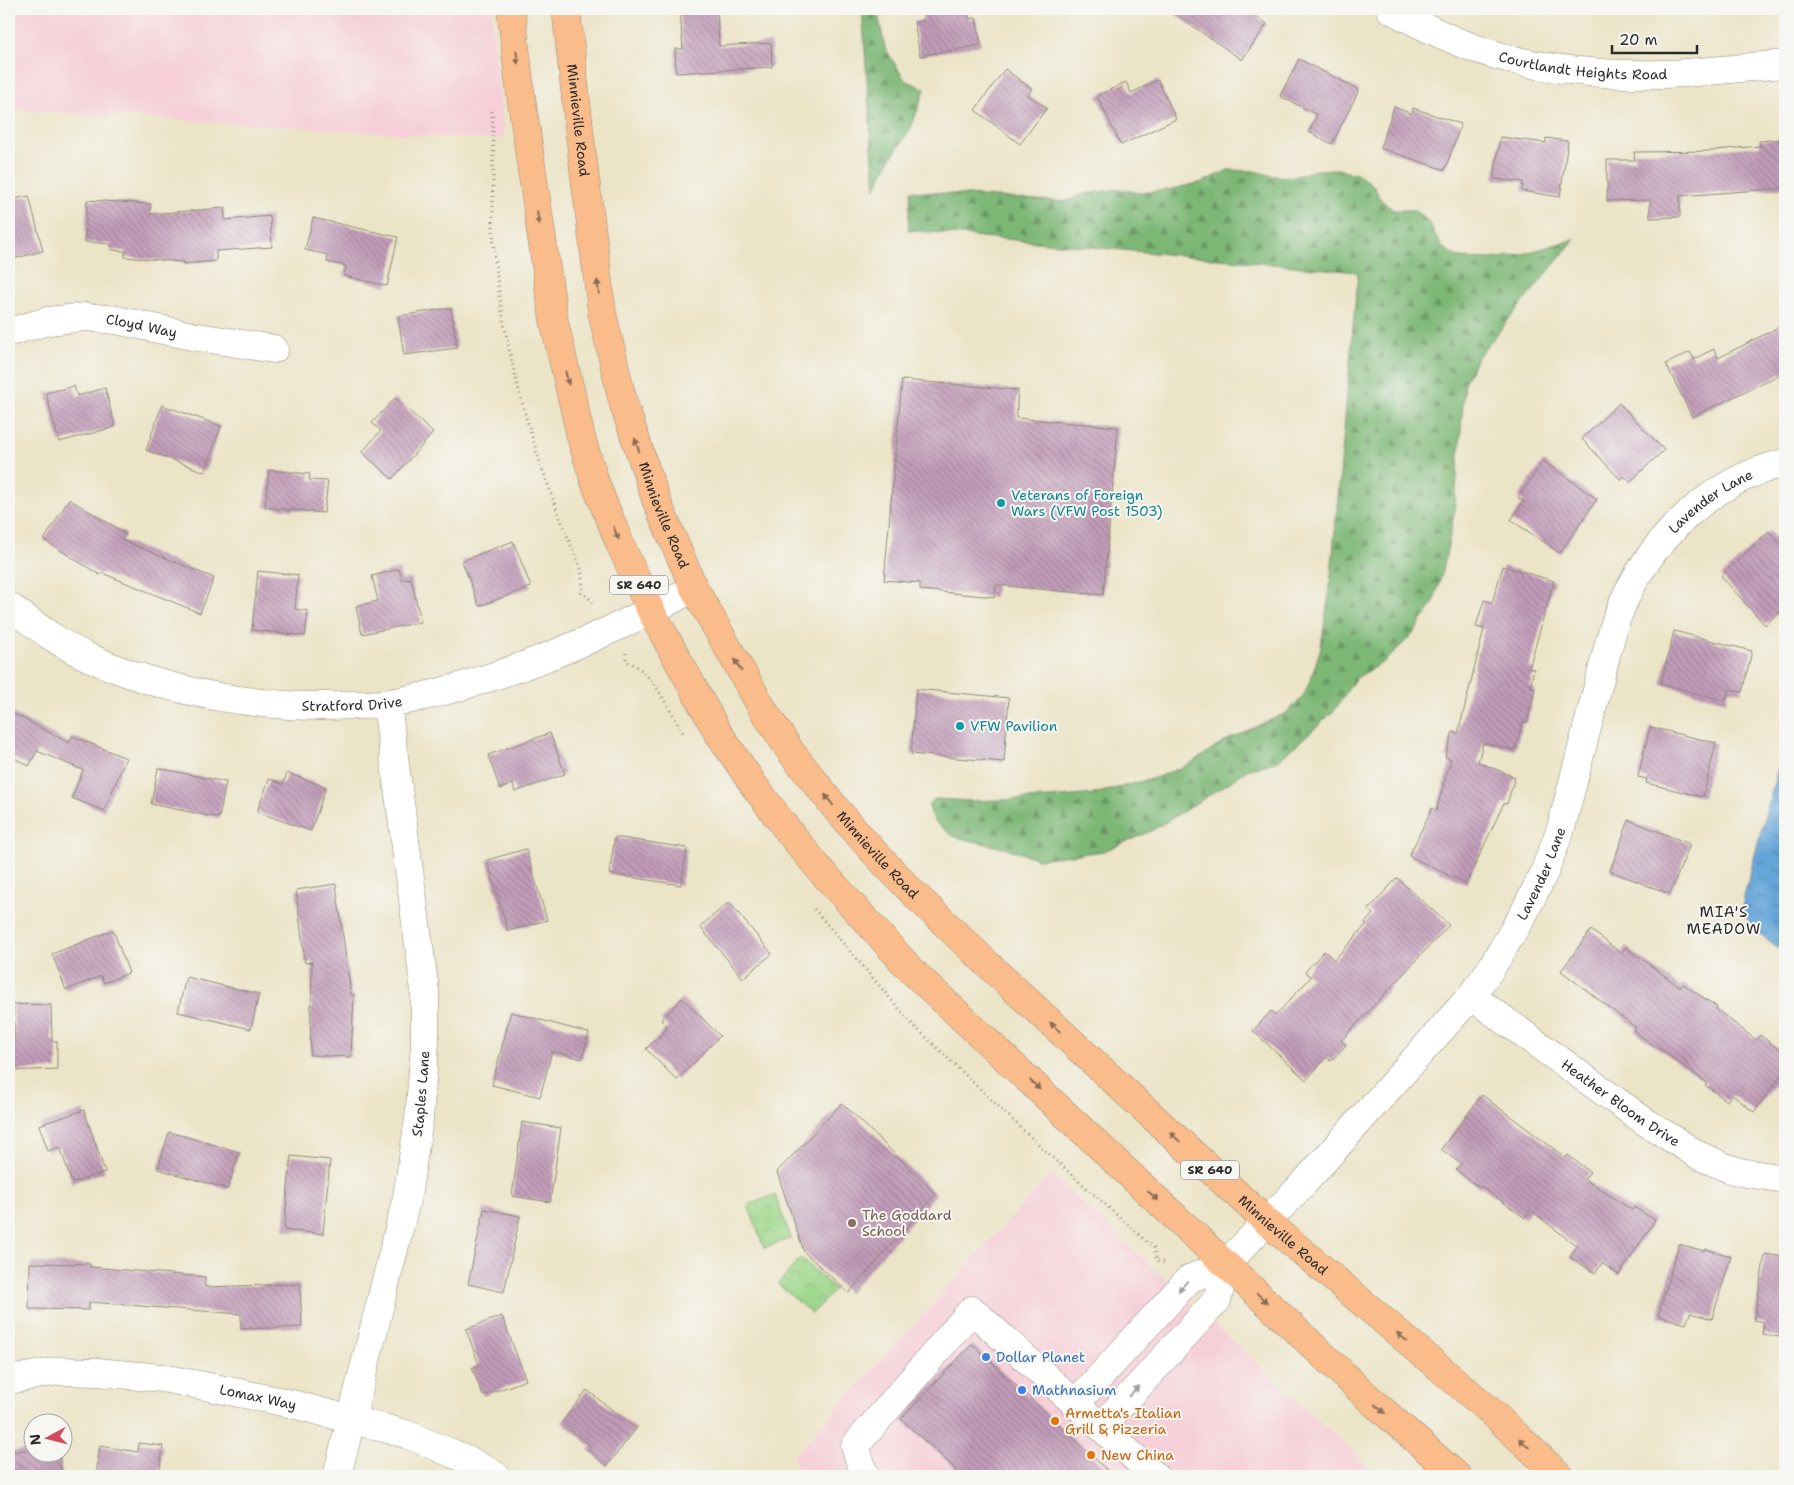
<svg xmlns="http://www.w3.org/2000/svg" width="1794" height="1485" font-family="'Shantell Sans',sans-serif">
  <defs>
    <pattern id="forest-firs" width="22" height="20" patternUnits="userSpaceOnUse" patternTransform="scale(1.25)"><rect width="22" height="20" fill="#7db776"/><path d="M5 1l3.5 6h-7zM16 11l3.5 6h-7z" fill="#679561"/></pattern>
    <pattern id="park-crowns" width="20" height="18" patternUnits="userSpaceOnUse" patternTransform="scale(1.25)"><rect width="20" height="18" fill="#9cd68a"/><path d="M2 6a3 3 0 1 1 6 0M12 15a3 3 0 1 1 6 0" fill="none" stroke="#87b877"/></pattern>
    <pattern id="water-ripples" width="26" height="14" patternUnits="userSpaceOnUse" patternTransform="scale(1.25)"><rect width="26" height="14" fill="#65a4d8"/><path d="M2 4q2-2 4 0t4 0M15 11q2-2 4 0t4 0" fill="none" stroke="#5386af"/></pattern>
    <pattern id="building-back-hatch" width="6" height="6" patternUnits="userSpaceOnUse" patternTransform="scale(1.25)"><rect width="6" height="6" fill="#c29cb9"/><path d="M-1 5l2 2M0 0l6 6M5-1l2 2" fill="none" stroke="#9e7f97"/></pattern>
  </defs>
  <rect width="100%" height="100%" fill="#f6f6f2"/>
  <filter id="ink" filterUnits="userSpaceOnUse"><feTurbulence type="fractalNoise" baseFrequency=".02" numOctaves="2"/><feDisplacementMap in="SourceGraphic" scale="10" xChannelSelector="R" yChannelSelector="G"/><feConvolveMatrix kernelMatrix="1 2 1 2 8 2 1 2 1" color-interpolation-filters="sRGB"/></filter>
  <filter id="wash" filterUnits="userSpaceOnUse"><feTurbulence type="fractalNoise" baseFrequency=".0096" numOctaves="4" result="noise"/><feDisplacementMap in="SourceGraphic" scale="20" xChannelSelector="R" yChannelSelector="G"/><feGaussianBlur stdDeviation="1.12" result="paint"/><feColorMatrix in="noise" values="0 0 0 0 0 0 0 0 0 0 0 0 0 0 0 0 0 1.4 0 .05"/><feComposite in="paint" operator="in"/></filter>
  <g filter="url(#wash)">
    <rect width="100%" height="100%" fill="#ece4c7"/>
    <g fill="#f6cfd8">
      <path d="M 9,9 L 491,9 L 504,138 L 483,139 L 9,109 Z"/>
      <path d="M 1051,1174 L 1379,1476 L 800,1476 L 793,1457 Z"/>
    </g>
    <g fill="url(#forest-firs)" stroke="#547150">
      <path d="M 862,9 L 879,9 L 879,19 L 885,48 L 905,80 L 925,89 L 911,128 L 891,158 L 875,189 Z"/>
      <path d="M 1337,169 L 1360,175 L 1374,186 L 1380,199 L 1393,210 L 1414,210 L 1427,220 L 1442,247 L 1459,258 L 1492,259 L 1523,254 L 1575,239 L 1477,358 L 1465,381 L 1454,514 L 1443,570 L 1433,604 L 1413,634 L 1385,661 L 1355,679 L 1334,711 L 1303,739 L 1276,762 L 1247,770 L 1221,788 L 1151,831 L 1104,851 L 1038,859 L 1012,850 L 955,837 L 935,822 L 928,805 L 935,799 L 973,801 L 1049,798 L 1094,794 L 1155,778 L 1188,765 L 1229,739 L 1286,713 L 1303,697 L 1311,679 L 1321,647 L 1330,587 L 1358,272 L 908,230 L 911,191 L 1065,202 L 1083,194 L 1120,189 L 1140,193 L 1173,189 L 1203,182 L 1228,170 L 1254,171 L 1273,176 L 1293,177 L 1316,170 Z"/>
    </g>
    <g fill="url(#park-crowns)" stroke="#64805a">
      <path d="M 775,1195 L 791,1238 L 764,1248 L 748,1205 Z"/>
      <path d="M 801,1258 L 835,1289 L 812,1314 L 778,1284 Z"/>
    </g>
    <path fill="url(#water-ripples)" stroke="#486882" d="M 1785,745 L 1785,953 L 1755,930 L 1743,912 L 1744,896 L 1783,749 Z"/>
    <g id="blocks">
      <g fill="url(#building-back-hatch)">
        <path d="M 680,9 L 717,9 L 719,46 L 771,43 L 772,67 L 676,73 L 675,49 L 683,49 Z"/>
        <path d="M 922,9 L 967,9 L 969,19 L 976,18 L 981,45 L 920,56 L 914,22 L 924,20 Z"/>
        <path d="M 1168,9 L 1245,9 L 1267,24 L 1242,60 Z"/>
        <path d="M 1299,59 L 1359,90 L 1332,144 L 1309,132 L 1317,115 L 1280,96 Z"/>
        <path d="M 1005,69 L 1032,89 L 1028,95 L 1047,108 L 1020,144 L 975,110 Z"/>
        <path d="M 1158,80 L 1176,119 L 1121,145 L 1097,96 L 1126,82 L 1131,93 Z"/>
        <path d="M 1394,107 L 1412,114 L 1413,108 L 1461,124 L 1445,170 L 1380,148 Z"/>
        <path d="M 1500,137 L 1546,143 L 1546,138 L 1568,141 L 1560,197 L 1522,191 L 1523,182 L 1494,179 Z"/>
        <path d="M 1785,139 L 1785,188 L 1680,196 L 1680,217 L 1650,218 L 1650,200 L 1607,201 L 1607,160 L 1635,160 L 1634,152 L 1715,151 L 1715,150 L 1760,146 L 1759,141 Z"/>
        <path d="M 29,196 L 43,251 L 9,260 L 9,200 Z"/>
        <path d="M 87,200 L 151,204 L 150,214 L 224,208 L 225,220 L 270,216 L 272,247 L 216,251 L 216,261 L 183,264 L 183,262 L 125,257 L 125,251 L 111,250 L 111,244 L 85,242 Z"/>
        <path d="M 313,218 L 398,237 L 387,286 L 344,276 L 346,266 L 327,262 L 328,255 L 305,250 Z"/>
        <path d="M 451,308 L 457,348 L 404,355 L 398,316 Z"/>
        <path d="M 1785,324 L 1785,372 L 1692,417 L 1666,364 L 1690,352 L 1694,359 L 1714,349 L 1718,358 Z"/>
        <path d="M 902,380 L 1018,390 L 1016,418 L 1118,427 L 1103,595 L 996,585 L 995,597 L 920,590 L 920,583 L 884,580 Z"/>
        <path d="M 74,386 L 77,396 L 105,388 L 115,427 L 59,442 L 46,393 Z"/>
        <path d="M 395,398 L 433,433 L 392,479 L 362,452 L 381,431 L 372,423 Z"/>
        <path d="M 1619,403 L 1664,450 L 1630,482 L 1624,476 L 1621,480 L 1582,439 Z"/>
        <path d="M 162,405 L 221,426 L 205,472 L 146,450 Z"/>
        <path d="M 1543,461 L 1597,499 L 1560,553 L 1511,520 L 1524,501 L 1518,498 Z"/>
        <path d="M 269,470 L 310,474 L 309,480 L 328,481 L 324,513 L 265,507 Z"/>
        <path d="M 69,499 L 126,534 L 122,540 L 214,578 L 200,613 L 102,573 L 100,575 L 44,540 Z"/>
        <path d="M 1769,531 L 1785,550 L 1785,607 L 1765,625 L 1721,576 Z"/>
        <path d="M 513,541 L 531,587 L 479,606 L 462,561 Z"/>
        <path d="M 1503,566 L 1554,581 L 1529,668 L 1534,669 L 1530,687 L 1535,688 L 1527,723 L 1523,722 L 1515,750 L 1483,743 L 1478,762 L 1515,777 L 1507,804 L 1504,803 L 1466,884 L 1409,856 L 1432,808 L 1436,811 L 1451,759 L 1445,757 L 1453,732 L 1458,734 L 1484,629 L 1476,627 L 1484,600 L 1492,603 Z"/>
        <path d="M 399,569 L 402,580 L 411,578 L 421,622 L 362,634 L 356,606 L 378,601 L 372,576 Z"/>
        <path d="M 258,571 L 298,575 L 295,609 L 308,611 L 305,636 L 252,630 Z"/>
        <path d="M 1674,631 L 1752,651 L 1742,692 L 1729,689 L 1726,701 L 1661,684 Z"/>
        <path d="M 916,689 L 1009,698 L 1004,762 L 911,754 Z"/>
        <path d="M 9,711 L 69,743 L 72,736 L 126,758 L 104,811 L 72,798 L 83,770 L 37,751 L 29,766 L 9,755 Z"/>
        <path d="M 1650,727 L 1716,743 L 1703,797 L 1646,783 L 1647,779 L 1638,777 Z"/>
        <path d="M 550,733 L 565,774 L 515,792 L 513,784 L 500,789 L 488,755 Z"/>
        <path d="M 158,768 L 226,782 L 219,818 L 151,804 Z"/>
        <path d="M 287,773 L 326,787 L 311,831 L 257,812 L 269,779 L 283,784 Z"/>
        <path d="M 1629,820 L 1690,844 L 1670,894 L 1610,871 Z"/>
        <path d="M 615,837 L 687,848 L 681,885 L 609,874 Z"/>
        <path d="M 526,849 L 547,920 L 508,931 L 487,860 Z"/>
        <path d="M 1397,878 L 1449,925 L 1341,1041 L 1346,1045 L 1331,1061 L 1327,1057 L 1306,1080 L 1253,1031 L 1271,1011 L 1276,1015 L 1311,977 L 1305,972 L 1324,951 L 1334,960 L 1366,925 L 1365,923 L 1373,914 L 1368,910 Z"/>
        <path d="M 336,884 L 351,995 L 354,995 L 351,1057 L 310,1055 L 312,962 L 305,963 L 296,890 Z"/>
        <path d="M 729,902 L 772,954 L 743,978 L 700,927 Z"/>
        <path d="M 113,930 L 129,973 L 104,983 L 101,976 L 66,990 L 52,954 Z"/>
        <path d="M 1591,930 L 1621,953 L 1626,947 L 1680,987 L 1683,984 L 1717,1007 L 1716,1009 L 1756,1040 L 1760,1035 L 1785,1054 L 1785,1070 L 1754,1112 L 1732,1095 L 1727,1101 L 1705,1085 L 1707,1083 L 1634,1031 L 1636,1028 L 1561,971 Z"/>
        <path d="M 186,977 L 259,994 L 251,1029 L 178,1012 Z"/>
        <path d="M 682,998 L 720,1036 L 677,1080 L 646,1049 L 668,1027 L 661,1020 Z"/>
        <path d="M 13,1004 L 51,1005 L 52,1041 L 57,1041 L 57,1069 L 9,1071 L 9,1046 L 15,1045 Z"/>
        <path d="M 511,1012 L 589,1033 L 582,1059 L 552,1051 L 540,1097 L 492,1085 Z"/>
        <path d="M 1482,1095 L 1566,1158 L 1568,1155 L 1590,1172 L 1584,1179 L 1632,1210 L 1634,1207 L 1655,1220 L 1619,1275 L 1602,1263 L 1595,1273 L 1570,1257 L 1577,1246 L 1530,1210 L 1525,1218 L 1481,1186 L 1480,1188 L 1456,1170 L 1461,1164 L 1441,1149 Z"/>
        <path d="M 842,1103 L 936,1194 L 849,1293 L 804,1252 L 777,1172 Z"/>
        <path d="M 84,1110 L 105,1172 L 72,1183 L 60,1147 L 48,1151 L 39,1125 Z"/>
        <path d="M 522,1122 L 561,1128 L 550,1202 L 512,1196 Z"/>
        <path d="M 169,1132 L 239,1152 L 228,1189 L 158,1169 Z"/>
        <path d="M 291,1156 L 330,1160 L 323,1234 L 284,1230 Z"/>
        <path d="M 484,1209 L 520,1216 L 504,1292 L 468,1284 Z"/>
        <path d="M 1679,1244 L 1704,1251 L 1705,1249 L 1731,1256 L 1712,1319 L 1690,1313 L 1686,1324 L 1658,1316 Z"/>
        <path d="M 1765,1254 L 1785,1257 L 1785,1338 L 1762,1334 L 1764,1322 L 1754,1320 Z"/>
        <path d="M 30,1263 L 90,1264 L 90,1267 L 205,1277 L 205,1287 L 300,1284 L 302,1327 L 241,1329 L 241,1314 L 89,1302 L 89,1310 L 29,1309 Z"/>
        <path d="M 502,1316 L 526,1380 L 483,1396 L 472,1368 L 479,1365 L 466,1329 Z"/>
        <path d="M 972,1344 L 1091,1455 L 1113,1476 L 963,1476 L 901,1419 Z"/>
        <path d="M 587,1390 L 636,1429 L 607,1466 L 588,1450 L 591,1446 L 562,1422 Z"/>
        <path d="M 139,1443 L 163,1446 L 159,1476 L 96,1476 L 100,1446 L 138,1452 Z"/>
        <path d="M 32,1449 L 32,1452 L 59,1452 L 62,1476 L 9,1476 L 9,1452 Z"/>
      </g>
    </g>
  </g>
  <g filter="url(#ink)">
    <use href="#blocks" fill-opacity="0" stroke="#8c8879" stroke-width="1"/>
    <g fill="none" stroke-linecap="round" stroke-linejoin="round">
      <defs>
        <g id="minor">
          <path id="s1" d="M 1390,9 C 1412,21 1435,32 1458,42 C 1522,68 1595,76 1664,74 C 1704,73 1745,67 1785,64"/>
          <path id="s2" d="M 9,332 L 48,321 L 86,317 L 116,320 L 192,336 L 274,349"/>
          <path id="s3" d="M 9,606 C 34,624 59,644 88,657 C 170,694 264,710 354,705 C 365,705 376,705 388,703 C 425,698 461,687 497,675 C 566,652 631,622 694,588"/>
          <path id="s4" d="M 1471,996 L 1644,1121 L 1698,1155 L 1725,1167 L 1740,1172 L 1785,1179"/>
          <path id="s5" d="M 9,1380 L 58,1371 L 97,1372 L 162,1378 L 225,1390 L 292,1404 L 406,1434 L 468,1460 L 496,1476"/>
          <path id="s6" d="M 1075,1404 L 1189,1279 L 1226,1264 L 1305,1182 L 1471,996 L 1490,970 L 1524,913 L 1544,873 L 1561,828 L 1609,644 C 1612,635 1614,624 1618,615 C 1646,543 1709,480 1785,463"/>
          <path d="M 1101,1427 L 1217,1300 L 1226,1264"/>
          <path id="s7" d="M 337,1476 L 407,1197 L 419,1119 L 425,1044 L 425,991 L 387,704"/>
          <path d="M 865,1476 L 855,1446 L 972,1310 L 1155,1476"/>
        </g>
        <g id="major">
          <path d="M 511,9 L 520,89 L 554,321 L 582,441 L 596,485 L 620,544 L 651,611 L 717,731 L 755,787 L 789,832 L 822,872 L 912,971 L 1373,1402 L 1457,1476"/>
          <path id="s8" d="M 566,9 L 582,154 L 602,312 L 623,402 L 656,500 L 694,588 L 764,711 L 791,752 L 838,811 L 872,850 L 912,892 L 998,974 L 1266,1221 L 1488,1409 L 1560,1476"/>
        </g>
      </defs>
      <use href="#minor" stroke="#8c8879" stroke-width="29"/>
      <use href="#major" stroke="#8c8879" stroke-width="29"/>
      <g stroke="#8c8879" stroke-width="3" stroke-dasharray="1 4" stroke-linecap="butt">
        <path d="M 492,111 C 495,157 491,203 494,248 C 503,357 538,469 581,569 L 583,586 L 581,593 L 588,597 L 595,606"/>
        <path d="M 626,653 L 626,661 C 652,669 670,712 684,734"/>
        <path d="M 814,909 L 912,1024 L 1043,1149 L 1154,1248 L 1157,1261 L 1167,1263"/>
      </g>
      <use href="#minor" stroke="#fff" stroke-width="28"/>
      <use href="#major" stroke="#fabc8b" stroke-width="28"/>
    </g>
    <defs><path id="oneway-solid" d="M-6-.8H1V-3.2L6.5 0L1 3.2V.8H-6Z" transform="scale(1.25)"/></defs>
    <g fill="#886c56">
      <use href="#oneway-solid" transform="translate(517 57) rotate(84)"/>
      <use href="#oneway-solid" transform="translate(538 218) rotate(82)"/>
      <use href="#oneway-solid" transform="translate(598 287) rotate(-97)"/>
      <use href="#oneway-solid" transform="translate(567 378) rotate(77)"/>
      <use href="#oneway-solid" transform="translate(637 445) rotate(-109)"/>
      <use href="#oneway-solid" transform="translate(616 533) rotate(68)"/>
      <use href="#oneway-solid" transform="translate(738 665) rotate(-120)"/>
      <use href="#oneway-solid" transform="translate(829 800) rotate(-128)"/>
      <use href="#oneway-solid" transform="translate(1055 1027) rotate(-137)"/>
      <use href="#oneway-solid" transform="translate(1035 1085) rotate(43)"/>
      <use href="#oneway-solid" transform="translate(1175 1137) rotate(-137)"/>
      <use href="#oneway-solid" transform="translate(1153 1196) rotate(43)"/>
      <use href="#oneway-solid" transform="translate(1262 1298) rotate(43)"/>
      <use href="#oneway-solid" transform="translate(1402 1337) rotate(-140)"/>
      <use href="#oneway-solid" transform="translate(1380 1409) rotate(41)"/>
      <use href="#oneway-solid" transform="translate(1524 1443) rotate(-137)"/>
    </g>
    <g fill="#a0a0a0">
      <use href="#oneway-solid" transform="translate(1183 1286) rotate(132)"/>
      <use href="#oneway-solid" transform="translate(1134 1391) rotate(-48)"/>
    </g>
  </g>
  <g fill="#0f9aa8" stroke="#f6f6f2" stroke-width="2">
    <circle cx="1001" cy="503" r="5"/>
    <circle cx="960" cy="726" r="5"/>
  </g>
  <circle fill="#8d6e63" stroke="#f6f6f2" stroke-width="2" cx="852" cy="1223" r="5"/>
  <g fill="#3f7fe0" stroke="#f6f6f2" stroke-width="2">
    <circle cx="986" cy="1357" r="5"/>
    <circle cx="1022" cy="1390" r="5"/>
  </g>
  <g fill="#e8710a" stroke="#f6f6f2" stroke-width="2">
    <circle cx="1055" cy="1421" r="5"/>
    <circle cx="1091" cy="1455" r="5"/>
  </g>
  <g text-anchor="middle" stroke-width="4" stroke-linejoin="round" paint-order="stroke">
    <g fill="#f6f6f2" stroke="#686867" stroke-width="1">
      <rect x="610" y="575.5" width="58" height="19" rx="4"/>
      <rect x="1181" y="1160.5" width="58" height="19" rx="4"/>
    </g>
    <g font-size="12" font-weight="bold" fill="#2b2b2b">
      <text x="639" y="589">SR 640</text>
      <text x="1210" y="1174">SR 640</text>
    </g>
    <g font-size="14" fill="#2b2b2b" stroke="#f6f6f2">
      <text dy="5" stroke="none"><textPath href="#s1" startOffset="204">Courtlandt Heights Road</textPath></text>
      <text dy="5" stroke="none"><textPath href="#s8" startOffset="112">Minnieville Road</textPath></text>
      <text dy="5" stroke="none"><textPath href="#s2" startOffset="135">Cloyd Way</textPath></text>
      <text dy="5" stroke="none"><textPath href="#s6" startOffset="1134">Lavender Lane</textPath></text>
      <text dy="5" stroke="none"><textPath href="#s8" startOffset="518">Minnieville Road</textPath></text>
      <text dy="5" stroke="none"><textPath href="#s3" startOffset="365">Stratford Drive</textPath></text>
      <text dy="5" stroke="none"><textPath href="#s8" startOffset="922">Minnieville Road</textPath></text>
      <text dy="5" stroke="none"><textPath href="#s6" startOffset="714">Lavender Lane</textPath></text>
      <text dy="5" stroke="none"><textPath href="#s7" startOffset="392">Staples Lane</textPath></text>
      <text dy="5" stroke="none"><textPath href="#s4" startOffset="184">Heather Bloom Drive</textPath></text>
      <text dy="5" stroke="none"><textPath href="#s8" startOffset="1478">Minnieville Road</textPath></text>
      <text dy="5" stroke="none"><textPath href="#s5" startOffset="252">Lomax Way</textPath></text>
    </g>
    <g font-size="14" fill="#0d838f" stroke="#f6f6f2" text-anchor="start">
      <text x="1011" y="500">Veterans of Foreign<tspan x="1011" dy="16">Wars (VFW Post 1503)</tspan></text>
      <text x="970" y="731">VFW Pavilion</text>
    </g>
    <g font-size="14" fill="#785e54" stroke="#f6f6f2" text-anchor="start">
      <text x="862" y="1220">The Goddard<tspan x="862" dy="16">School</tspan></text>
    </g>
    <g font-size="14" fill="#366cbe" stroke="#f6f6f2" text-anchor="start">
      <text x="996" y="1362">Dollar Planet</text>
      <text x="1032" y="1395">Mathnasium</text>
    </g>
    <g font-size="14" fill="#c56008" stroke="#f6f6f2" text-anchor="start">
      <text x="1065" y="1418">Armetta's Italian<tspan x="1065" dy="16">Grill &amp; Pizzeria</tspan></text>
      <text x="1101" y="1460">New China</text>
    </g>
    <g font-size="15" letter-spacing="1" fill="#2b2b2b" stroke="#f6f6f2">
      <text x="1724" y="917">MIA'S<tspan x="1724" dy="17">MEADOW</tspan></text>
    </g>
  </g>
  <rect width="1794" height="1485" fill="none" stroke="#f6f6f2" stroke-width="30"/>
  <g transform="translate(48 1438) rotate(263)"><circle r="24" fill="#f6f6f2" stroke="#a5a5a2"/>
  <path d="M0-4L9 19L0 12L-9 19Z" fill="#d1495b"/>
  <text y="-8" font-size="14" font-weight="bold" text-anchor="middle" fill="#2b2b2b">N</text>
  </g>
  <path d="M1612 45v8h85v-8" fill="none" stroke="#2b2b2b" stroke-width="2.5"/>
  <text x="1619" y="45" font-size="15" fill="#2b2b2b" stroke="#f6f6f2" stroke-width="4" paint-order="stroke">20 m</text>
</svg>
